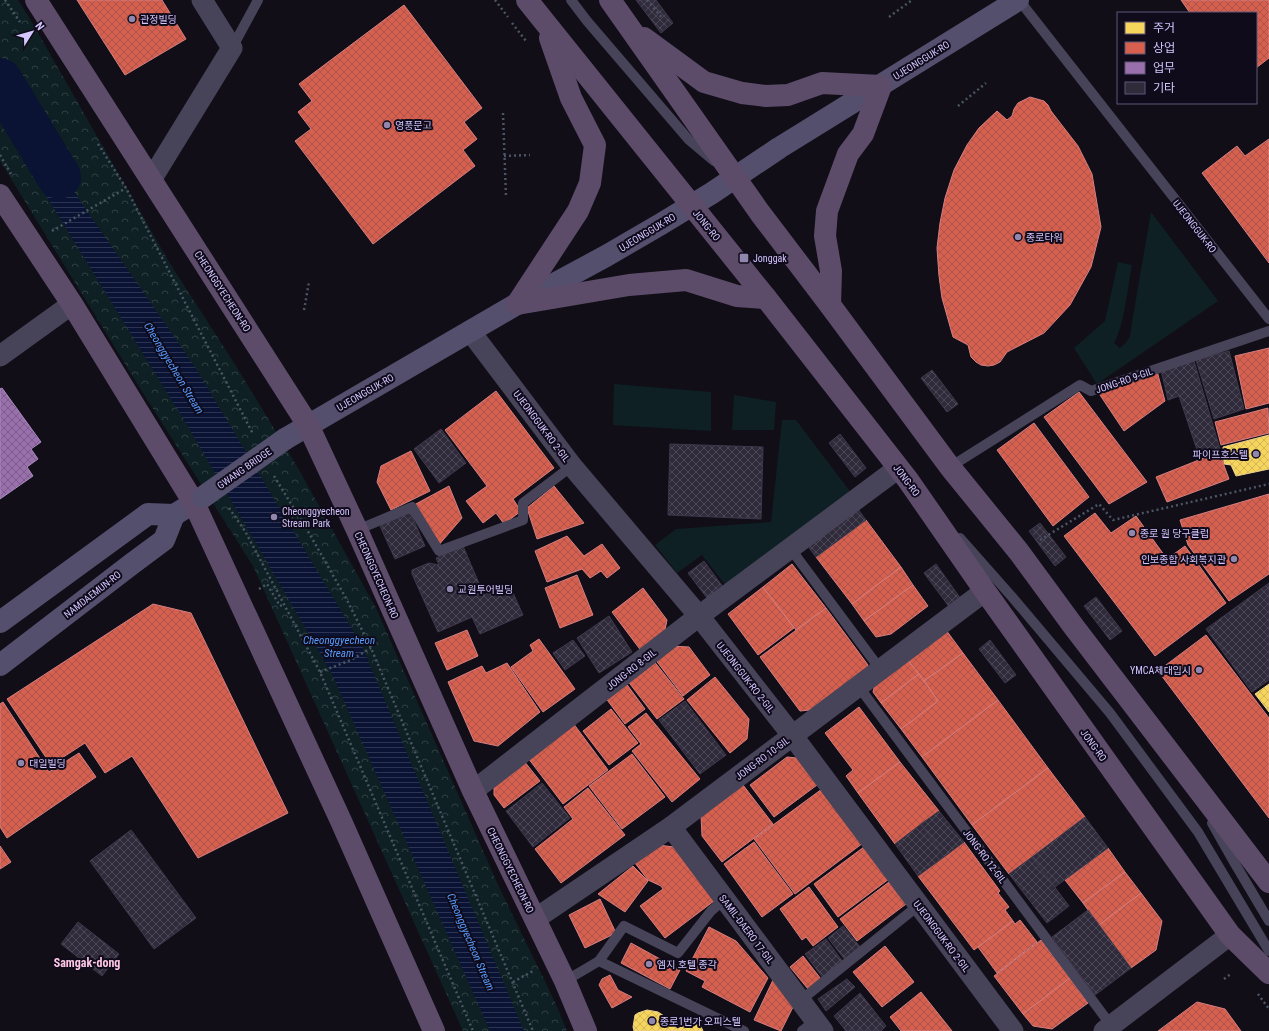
<svg xmlns="http://www.w3.org/2000/svg" width="1269" height="1031" font-family="'Roboto Condensed','Noto Sans KR',sans-serif">
  <defs>
    <pattern id="forest-crowns" width="20" height="18" patternUnits="userSpaceOnUse"><rect width="20" height="18" fill="#0e2023"/><path d="M2 6a3 3 0 1 1 6 0M12 15a3 3 0 1 1 6 0" fill="none" stroke="#303f44"/></pattern>
    <pattern id="water-rules" width="6" height="5" patternUnits="userSpaceOnUse"><rect width="6" height="5" fill="#0a1333"/><path d="M0 2.5h6" fill="none" stroke="#2d3452"/></pattern>
    <pattern id="homes-cross-hatch" width="8" height="8" patternUnits="userSpaceOnUse"><rect width="8" height="8" fill="#f6d55c"/><path d="M0 0l8 8M0 8l8-8" fill="none" stroke="#d2b659"/></pattern>
    <pattern id="shops-cross-hatch" width="8" height="8" patternUnits="userSpaceOnUse"><rect width="8" height="8" fill="#d6604d"/><path d="M0 0l8 8M0 8l8-8" fill="none" stroke="#a9554d"/></pattern>
    <pattern id="offices-cross-hatch" width="8" height="8" patternUnits="userSpaceOnUse"><rect width="8" height="8" fill="#9970ab"/><path d="M0 0l8 8M0 8l8-8" fill="none" stroke="#7a5d8a"/></pattern>
    <pattern id="building-cross-hatch" width="8" height="8" patternUnits="userSpaceOnUse"><rect width="8" height="8" fill="#302b3b"/><path d="M0 0l8 8M0 8l8-8" fill="none" stroke="#4d4858"/></pattern>
  </defs>
  <rect width="100%" height="100%" fill="#110e18"/>
  <g fill="#0e2023">
    <path d="M 1151,212 L 1218,301 L 1097,384 L 1074,348 L 1105,321 L 1118,262 L 1132,265 C 1128,285 1124,327 1114,343 L 1120,348 C 1127,342 1131,338 1131,328 Z"/>
    <path d="M 614,384 L 711,392 L 711,431 L 613,425 Z"/>
    <path d="M 734,395 L 776,402 L 774,430 L 732,430 Z"/>
    <path d="M 782,420 L 796,420 L 852,494 L 726,586 L 702,555 L 677,573 L 655,545 L 676,529 L 771,522 Z"/>
  </g>
  <path fill="url(#forest-crowns)" d="M 0,0 L 18,0 L 30,19 L 169,262 L 236,366 L 298,468 L 376,608 L 499,887 L 555,1002 L 567,1031 L 463,1031 L 253,566 L 143,393 L 0,161 Z"/>
  <path fill="url(#water-rules)" d="M 0,85 L 195,367 L 361,644 L 524,1031 L 490,1031 L 332,674 L 187,425 L 0,121 Z"/>
  <g fill="url(#homes-cross-hatch)" stroke="#ecd08d">
    <path d="M 1269,435 L 1269,469 L 1236,476 L 1231,465 L 1224,464 L 1223,447 Z"/>
    <path d="M 1269,684 L 1269,712 L 1255,694 Z"/>
    <path d="M 647,1010 L 658,1012 L 667,1018 L 673,1023 L 677,1029 L 698,1020 L 703,1031 L 634,1031 L 633,1027 L 635,1015 L 638,1013 Z"/>
  </g>
  <g fill="url(#shops-cross-hatch)" stroke="#d57f82">
    <path d="M 77,0 L 162,0 L 186,39 L 125,75 Z"/>
    <path d="M 1181,0 L 1269,0 L 1269,58 L 1256,68 L 1256,13 L 1190,13 Z"/>
    <path d="M 404,5 L 482,108 L 464,122 L 477,139 L 463,150 L 475,166 L 373,244 L 295,141 L 311,129 L 298,112 L 312,101 L 299,84 Z"/>
    <path d="M 1030,97 L 1044,101 L 1048,105 L 1051,111 L 1078,146 L 1092,174 L 1101,227 L 1091,267 L 1070,305 L 1044,333 L 1007,352 L 1000,362 L 994,365 L 988,366 L 981,365 L 976,362 L 971,357 L 968,345 L 953,337 L 942,298 L 939,276 L 937,248 L 940,223 L 945,198 L 954,170 L 967,145 L 979,128 L 997,111 L 1007,120 L 1012,116 L 1014,109 L 1018,103 Z"/>
    <path d="M 1269,139 L 1269,263 L 1202,173 L 1237,146 L 1245,156 Z"/>
    <path d="M 1269,348 L 1269,403 L 1246,409 L 1235,356 Z"/>
    <path d="M 1157,371 L 1165,401 L 1124,431 L 1098,392 Z"/>
    <path d="M 496,391 L 554,468 L 513,499 L 521,511 L 504,524 L 496,513 L 483,523 L 466,501 L 487,486 L 445,430 Z"/>
    <path d="M 1079,392 L 1147,482 L 1109,504 L 1044,417 Z"/>
    <path d="M 1268,408 L 1269,433 L 1221,445 L 1215,422 Z"/>
    <path d="M 1034,423 L 1089,497 L 1053,526 L 997,450 Z"/>
    <path d="M 411,451 L 430,491 L 391,510 L 377,482 L 381,466 Z"/>
    <path d="M 1219,452 L 1229,479 L 1167,502 L 1156,477 Z"/>
    <path d="M 449,486 L 462,518 L 437,547 L 414,505 Z"/>
    <path d="M 554,486 L 584,523 L 537,539 L 527,508 Z"/>
    <path d="M 1269,494 L 1269,574 L 1229,601 L 1188,545 L 1180,520 Z"/>
    <path d="M 1095,513 L 1111,533 L 1136,516 L 1167,559 L 1185,546 L 1226,603 L 1155,656 L 1064,536 Z"/>
    <path d="M 866,520 L 901,567 L 852,604 L 816,557 Z"/>
    <path d="M 567,536 L 584,556 L 602,544 L 620,568 L 607,578 L 601,571 L 590,578 L 582,569 L 547,582 L 535,551 Z"/>
    <path d="M 792,564 L 826,608 L 796,630 L 763,587 Z"/>
    <path d="M 901,567 L 913,585 L 864,621 L 852,604 Z"/>
    <path d="M 577,575 L 593,615 L 560,628 L 545,588 Z"/>
    <path d="M 913,585 L 928,606 L 891,634 L 876,637 L 864,621 Z"/>
    <path d="M 763,587 L 794,628 L 758,655 L 728,614 Z"/>
    <path d="M 643,588 L 667,620 L 664,635 L 642,652 L 612,612 Z"/>
    <path d="M 153,604 L 191,613 L 288,813 L 198,858 L 132,756 L 105,773 L 85,743 L 51,765 L 7,699 Z"/>
    <path d="M 826,608 L 868,665 L 865,673 L 810,710 L 800,711 L 760,657 Z"/>
    <path d="M 467,630 L 478,656 L 447,670 L 435,643 Z"/>
    <path d="M 946,630 L 963,653 L 924,681 L 907,659 Z"/>
    <path d="M 1206,635 L 1269,718 L 1269,818 L 1158,671 Z"/>
    <path d="M 539,639 L 575,689 L 543,712 L 511,667 L 533,651 L 530,645 Z"/>
    <path d="M 671,646 L 689,647 L 710,675 L 683,696 L 655,659 Z"/>
    <path d="M 963,653 L 998,700 L 922,757 L 901,729 L 938,701 L 924,681 Z"/>
    <path d="M 907,659 L 919,674 L 881,703 L 873,692 L 875,684 Z"/>
    <path d="M 653,660 L 684,699 L 657,719 L 627,680 Z"/>
    <path d="M 507,663 L 540,712 L 498,746 L 474,741 L 448,682 L 482,666 L 486,673 Z"/>
    <path d="M 919,674 L 938,701 L 901,729 L 881,703 Z"/>
    <path d="M 715,677 L 749,719 L 747,739 L 730,753 L 687,700 Z"/>
    <path d="M 625,682 L 645,709 L 625,724 L 605,697 Z"/>
    <path d="M 998,700 L 1048,768 L 972,825 L 922,757 Z"/>
    <path d="M 3,702 L 49,772 L 79,753 L 96,777 L 7,838 L 0,827 L 0,704 Z"/>
    <path d="M 859,707 L 900,762 L 858,793 L 846,776 L 853,770 L 825,733 Z"/>
    <path d="M 611,709 L 638,743 L 609,765 L 583,731 Z"/>
    <path d="M 646,713 L 700,779 L 672,802 L 632,751 L 641,744 L 628,727 Z"/>
    <path d="M 573,723 L 608,770 L 563,804 L 528,758 Z"/>
    <path d="M 632,754 L 665,797 L 622,829 L 589,786 Z"/>
    <path d="M 787,757 L 797,758 L 817,785 L 774,817 L 750,785 Z"/>
    <path d="M 524,761 L 540,781 L 504,808 L 494,795 L 494,784 Z"/>
    <path d="M 900,762 L 939,811 L 895,844 L 858,793 Z"/>
    <path d="M 1048,768 L 1085,817 L 1009,874 L 972,825 Z"/>
    <path d="M 743,785 L 773,824 L 722,862 L 702,836 L 701,816 Z"/>
    <path d="M 588,788 L 625,835 L 561,883 L 535,849 L 573,819 L 564,807 Z"/>
    <path d="M 822,789 L 863,843 L 795,894 L 754,839 Z"/>
    <path d="M 754,842 L 793,894 L 762,917 L 724,864 Z"/>
    <path d="M 964,842 L 1000,891 L 998,893 L 1009,907 L 1005,910 L 1013,921 L 974,950 L 918,876 Z"/>
    <path d="M 658,845 L 674,847 L 714,901 L 665,938 L 640,906 L 663,889 L 661,886 L 648,880 L 635,863 Z"/>
    <path d="M 0,846 L 11,862 L 0,869 Z"/>
    <path d="M 864,847 L 889,879 L 838,917 L 814,884 Z"/>
    <path d="M 1108,848 L 1125,872 L 1083,903 L 1065,880 Z"/>
    <path d="M 633,866 L 648,881 L 625,912 L 598,894 Z"/>
    <path d="M 1125,872 L 1141,893 L 1099,925 L 1083,903 Z"/>
    <path d="M 889,882 L 906,904 L 857,941 L 840,919 Z"/>
    <path d="M 809,887 L 838,927 L 813,946 L 806,937 L 802,940 L 780,909 Z"/>
    <path d="M 1141,893 L 1162,921 L 1156,950 L 1131,968 L 1099,925 Z"/>
    <path d="M 600,899 L 616,933 L 585,948 L 569,915 Z"/>
    <path d="M 1020,920 L 1037,942 L 997,973 L 978,947 L 1013,921 L 1015,924 Z"/>
    <path d="M 709,927 L 736,941 L 768,978 L 750,1012 L 702,987 L 705,981 L 686,971 Z"/>
    <path d="M 1041,940 L 1070,978 L 1023,1014 L 994,976 Z"/>
    <path d="M 631,943 L 680,970 L 670,989 L 621,963 Z"/>
    <path d="M 885,946 L 914,982 L 882,1007 L 853,972 Z"/>
    <path d="M 803,956 L 821,979 L 808,989 L 790,967 Z"/>
    <path d="M 610,975 L 618,990 L 632,997 L 612,1008 L 599,985 L 602,979 Z"/>
    <path d="M 1070,978 L 1088,1003 L 1052,1029 L 1033,1026 L 1023,1014 Z"/>
    <path d="M 773,980 L 795,1003 L 781,1031 L 754,1020 Z"/>
    <path d="M 921,992 L 952,1031 L 901,1031 L 890,1017 Z"/>
    <path d="M 1197,1002 L 1225,1009 L 1241,1031 L 1158,1031 Z"/>
  </g>
  <path fill="url(#offices-cross-hatch)" stroke="#ab8ac4" d="M 2,388 L 41,442 L 31,449 L 38,459 L 27,467 L 33,476 L 0,499 L 0,389 Z"/>
  <g fill="none" stroke-linecap="round" stroke-linejoin="round">
    <path stroke="#0a1333" stroke-width="44" d="M 0,80 L 59,177"/>
  </g>
  <g fill="url(#building-cross-hatch)" stroke="#3f384c">
    <path d="M 636,0 L 656,0 L 673,23 L 661,33 Z"/>
    <path d="M 1229,351 L 1244,409 L 1214,419 L 1196,360 Z"/>
    <path d="M 1194,361 L 1220,449 L 1199,456 L 1179,396 L 1168,400 L 1161,370 Z"/>
    <path d="M 932,370 L 958,404 L 947,412 L 921,378 Z"/>
    <path d="M 441,429 L 466,463 L 439,483 L 414,449 Z"/>
    <path d="M 840,434 L 866,468 L 855,477 L 829,443 Z"/>
    <path d="M 670,444 L 763,447 L 761,519 L 668,515 Z"/>
    <path d="M 855,505 L 866,520 L 816,557 L 809,548 L 811,538 Z"/>
    <path d="M 410,512 L 425,546 L 395,559 L 380,526 Z"/>
    <path d="M 1040,523 L 1066,557 L 1055,566 L 1029,531 Z"/>
    <path d="M 463,546 L 484,595 L 509,584 L 523,615 L 480,634 L 472,617 L 438,632 L 412,574 L 412,570 L 429,563 L 439,565 L 436,558 Z"/>
    <path d="M 704,561 L 723,587 L 707,598 L 688,573 Z"/>
    <path d="M 936,564 L 961,599 L 950,608 L 924,573 Z"/>
    <path d="M 1269,583 L 1269,680 L 1252,692 L 1206,629 Z"/>
    <path d="M 1096,597 L 1122,631 L 1110,640 L 1084,606 Z"/>
    <path d="M 609,616 L 632,652 L 599,673 L 577,638 Z"/>
    <path d="M 573,640 L 585,656 L 565,670 L 553,653 Z"/>
    <path d="M 990,640 L 1016,675 L 1005,683 L 979,649 Z"/>
    <path d="M 685,701 L 726,755 L 700,774 L 659,720 Z"/>
    <path d="M 542,783 L 570,818 L 533,847 L 506,811 Z"/>
    <path d="M 939,811 L 964,842 L 944,857 L 921,824 Z"/>
    <path d="M 1085,817 L 1108,848 L 1055,887 L 1032,857 Z"/>
    <path d="M 921,824 L 944,857 L 918,876 L 895,844 Z"/>
    <path d="M 131,830 L 196,918 L 154,949 L 90,861 Z"/>
    <path d="M 1032,857 L 1069,906 L 1047,923 L 1009,874 Z"/>
    <path d="M 1088,910 L 1131,968 L 1095,995 L 1052,937 Z"/>
    <path d="M 78,922 L 119,954 L 102,976 L 61,944 Z"/>
    <path d="M 843,926 L 861,948 L 845,960 L 828,938 Z"/>
    <path d="M 826,939 L 843,962 L 823,978 L 805,954 Z"/>
    <path d="M 847,979 L 855,987 L 826,1011 L 818,999 Z"/>
    <path d="M 860,993 L 886,1026 L 881,1031 L 846,1031 L 834,1016 Z"/>
  </g>
  <g fill="none" stroke-linecap="round" stroke-linejoin="round">
    <g stroke="#4b5664" stroke-width="2.5" stroke-dasharray="2 3" stroke-linecap="butt">
      <path d="M 5,0 L 20,22"/>
      <path d="M 495,0 L 508,17"/>
      <path d="M 647,0 L 663,19"/>
      <path d="M 889,17 L 912,0"/>
      <path d="M 512,23 L 526,41"/>
      <path d="M 958,106 L 986,83"/>
      <path d="M 503,113 L 506,197"/>
      <path d="M 98,144 L 126,188 L 253,434"/>
      <path d="M 0,155 L 11,174"/>
      <path d="M 504,156 L 530,155"/>
      <path d="M 52,231 L 126,188"/>
      <path d="M 304,310 L 309,282"/>
      <path d="M 274,476 L 309,533 L 347,600 L 371,648 L 533,1031"/>
      <path d="M 229,508 L 245,531 L 320,672 L 473,1031"/>
      <path d="M 1040,540 L 1099,504 L 1113,520 L 1269,484"/>
      <path d="M 259,589 L 267,584 L 280,606 L 284,604"/>
      <path d="M 320,672 L 351,660 L 371,648"/>
      <path d="M 1224,979 L 1232,973"/>
      <path d="M 513,982 L 533,971"/>
      <path d="M 1258,994 L 1269,1009"/>
    </g>
    <g stroke="#474359" stroke-width="10">
      <path d="M 571,0 L 587,21 L 689,140 L 714,161"/>
      <path d="M 1019,0 L 1269,319"/>
      <path d="M 232,48 L 258,0"/>
      <path d="M 950,467 L 1080,385 L 1091,391 L 1269,331"/>
      <path d="M 357,530 L 412,507 L 439,551 L 523,520 L 523,503 L 572,466"/>
      <path d="M 960,538 L 1013,598 L 1110,713 L 1198,832 L 1269,951"/>
      <path d="M 790,548 L 880,669"/>
      <path d="M 859,687 L 1113,1028"/>
      <path d="M 1212,823 L 1234,862 L 1269,921"/>
      <path d="M 599,961 L 624,926 L 678,953 L 711,911 L 725,899"/>
      <path d="M 565,981 L 599,961 L 744,1031"/>
      <path d="M 801,1000 L 919,905"/>
      <path d="M 802,1031 L 816,1020"/>
    </g>
    <g stroke="#474359" stroke-width="21">
      <path d="M 151,180 L 232,48 L 202,0"/>
      <path d="M 470,331 L 572,466 L 699,616 L 792,735 L 1013,1031"/>
      <path d="M 0,356 L 72,304"/>
      <path d="M 473,791 L 699,616 L 897,469"/>
      <path d="M 671,827 L 823,1031"/>
      <path d="M 535,919 L 671,827 L 985,591"/>
      <path d="M 1104,1031 L 1230,935"/>
    </g>
    <g stroke="#544f6c" stroke-width="22">
      <path d="M 285,439 L 517,304 L 606,256 L 661,224 L 712,193 L 779,148 L 1018,0"/>
      <path d="M 0,622 L 148,514 L 174,515 L 203,497"/>
      <path d="M 0,665 L 133,563 L 164,540 L 174,515"/>
    </g>
    <g stroke="#5c4c6a" stroke-width="22">
      <path d="M 36,0 L 308,425 L 357,530 L 473,791 L 565,981 L 586,1031"/>
      <path d="M 527,0 L 766,298 L 908,480 L 985,591 L 1230,935 L 1269,973"/>
      <path d="M 610,0 L 760,213 L 830,305 L 950,467 L 1019,552 L 1074,627 L 1269,882"/>
      <path d="M 644,38 L 704,82 L 742,93 L 766,96 L 788,95 L 822,83 L 881,86 L 863,134 L 848,154 L 827,211 L 825,236 L 831,271 L 830,305"/>
      <path d="M 0,195 L 72,304 L 194,503 L 341,821 L 434,1031"/>
      <path d="M 517,304 L 578,211 L 590,183 L 595,145 L 571,98 L 550,38"/>
      <path d="M 517,304 L 629,285 L 686,280 L 737,296 L 766,298"/>
    </g>
    <path stroke="#544f6c" stroke-width="22" d="M 203,497 L 285,439"/>
  </g>
  <g fill="#9086ae" stroke="#100b1b" stroke-width="1.5">
    <circle cx="132" cy="19" r="4"/>
    <circle cx="387" cy="125" r="4"/>
    <circle cx="1018" cy="237" r="4"/>
    <rect x="739" y="253" width="10" height="10" rx="2"/>
    <circle cx="1256" cy="454" r="4"/>
    <circle cx="274" cy="517" r="4"/>
    <circle cx="1132" cy="533" r="4"/>
    <circle cx="1234" cy="559" r="4"/>
    <circle cx="450" cy="589" r="4"/>
    <circle cx="1199" cy="670" r="4"/>
    <circle cx="21" cy="763" r="4"/>
    <circle cx="649" cy="964" r="4"/>
    <circle cx="652" cy="1021" r="4"/>
  </g>
  <g text-anchor="middle" stroke-width="4" stroke-linejoin="round" paint-order="stroke">
    <g font-size="10" fill="#d4c6fe" stroke="#100b1b" text-anchor="start">
      <text x="140" y="23">관정빌딩</text>
      <text x="395" y="129">영풍문고</text>
      <text x="1026" y="241">종로타워</text>
      <text x="753" y="262">Jonggak</text>
      <text x="1248" y="458" text-anchor="end">파이프호스텔</text>
      <text x="282" y="515">Cheonggyecheon<tspan x="282" dy="12">Stream Park</tspan></text>
      <text x="1140" y="537">종로 원 당구클럽</text>
      <text x="1226" y="563" text-anchor="end">인보종합 사회복지관</text>
      <text x="458" y="593">교원투어빌딩</text>
      <text x="1191" y="674" text-anchor="end">YMCA체대입시</text>
      <text x="29" y="767">대일빌딩</text>
      <text x="657" y="968">엠지 호텔 종각</text>
      <text x="660" y="1025">종로1번가 오피스텔</text>
    </g>
    <g font-size="10" fill="#d4c6fe" stroke="#100b1b">
      <text transform="translate(921 60) rotate(-32)" y="4">UJEONGGUK-RO</text>
      <text transform="translate(707 225) rotate(51)" y="4">JONG-RO</text>
      <text transform="translate(1195 226) rotate(52)" y="4">UJEONGGUK-RO</text>
      <text transform="translate(647 232) rotate(-31)" y="4">UJEONGGUK-RO</text>
      <text transform="translate(223 291) rotate(57)" y="4">CHEONGGYECHEON-RO</text>
      <text transform="translate(1124 380) rotate(-19)" y="4">JONG-RO 9-GIL</text>
      <text transform="translate(365 392) rotate(-30)" y="4">UJEONGGUK-RO</text>
      <text transform="translate(542 426) rotate(53)" y="4">UJEONGGUK-RO 2-GIL</text>
      <text transform="translate(244 468) rotate(-35)" y="4">GWANG BRIDGE</text>
      <text transform="translate(907 480) rotate(53)" y="4">JONG-RO</text>
      <text transform="translate(377 575) rotate(66)" y="4">CHEONGGYECHEON-RO</text>
      <text transform="translate(92 594) rotate(-38)" y="4">NAMDAEMUN-RO</text>
      <text transform="translate(631 669) rotate(-38)" y="4">JONG-RO 8-GIL</text>
      <text transform="translate(746 677) rotate(52)" y="4">UJEONGGUK-RO 2-GIL</text>
      <text transform="translate(1094 745) rotate(54)" y="4">JONG-RO</text>
      <text transform="translate(762 758) rotate(-37)" y="4">JONG-RO 10-GIL</text>
      <text transform="translate(985 856) rotate(53)" y="4">JONG-RO 12-GIL</text>
      <text transform="translate(511 870) rotate(64)" y="4">CHEONGGYECHEON-RO</text>
      <text transform="translate(747 929) rotate(53)" y="4">SAMIL-DAERO 17-GIL</text>
      <text transform="translate(942 936) rotate(53)" y="4">UJEONGGUK-RO 2-GIL</text>
    </g>
    <g font-size="11" font-style="italic" fill="#569afd" stroke="#100b1b">
      <text transform="translate(174 368) rotate(59)" y="4">Cheonggyecheon Stream</text>
      <text x="339" y="644">Cheonggyecheon<tspan x="339" dy="13">Stream</tspan></text>
      <text transform="translate(471 942) rotate(67)" y="4">Cheonggyecheon Stream</text>
    </g>
    <g font-size="12" font-weight="bold" fill="#fec8e3" stroke="#100b1b">
      <text x="87" y="967">Samgak-dong</text>
    </g>
  </g>
  <rect x="1117" y="12" width="140" height="92" fill="#100b1b" stroke="#5e5676"/>
  <rect x="1125" y="22" width="20" height="12" fill="#f6d55c" stroke="#5e5676"/>
  <text x="1153" y="32" font-size="12" fill="#d4c6fe">주거</text>
  <rect x="1125" y="42" width="20" height="12" fill="#d6604d" stroke="#5e5676"/>
  <text x="1153" y="52" font-size="12" fill="#d4c6fe">상업</text>
  <rect x="1125" y="62" width="20" height="12" fill="#9970ab" stroke="#5e5676"/>
  <text x="1153" y="72" font-size="12" fill="#d4c6fe">업무</text>
  <rect x="1125" y="82" width="20" height="12" fill="#302b3b" stroke="#5e5676"/>
  <text x="1153" y="92" font-size="12" fill="#d4c6fe">기타</text>
  <g transform="translate(32 32) rotate(53)" stroke="#100b1b" stroke-width="3" paint-order="stroke">
  <path d="M0-3L7 15L0 10L-7 15Z" fill="#d4c6fe"/>
  <text y="-6" font-size="11" font-weight="bold" text-anchor="middle" fill="#d4c6fe">N</text>
  </g>
</svg>
